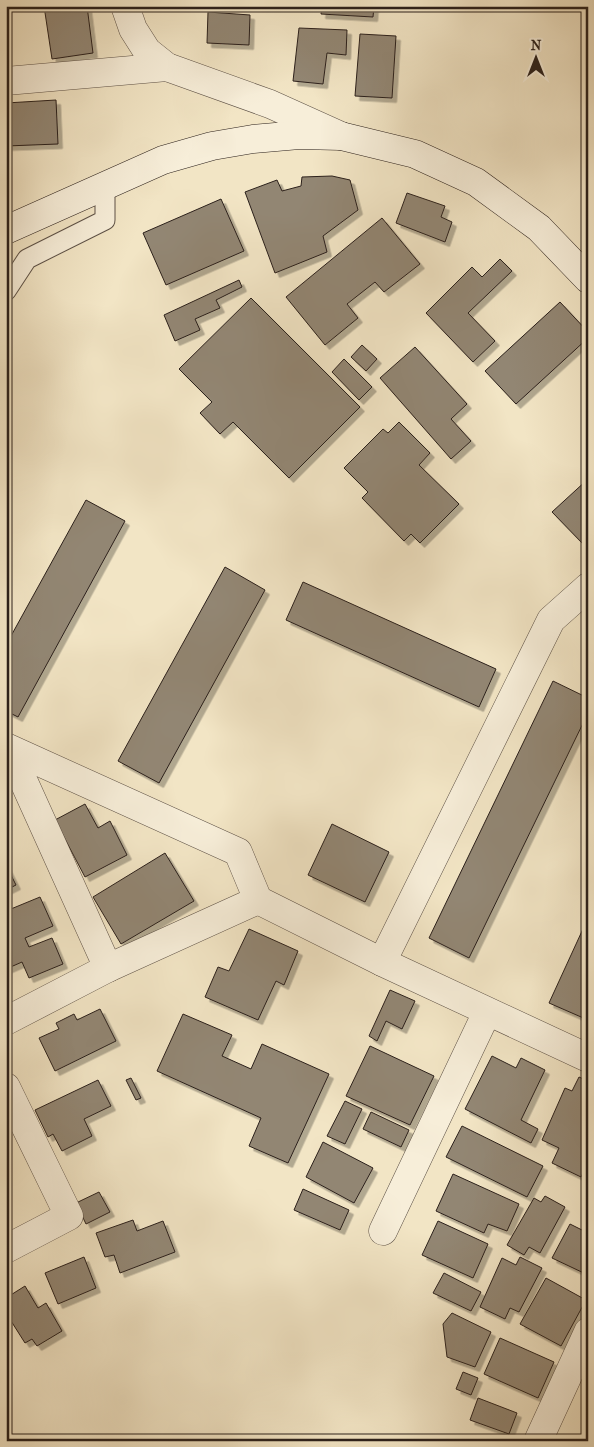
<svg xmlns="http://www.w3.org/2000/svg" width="594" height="1447" font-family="'IM FELL French Canon',serif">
  <defs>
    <filter id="shadow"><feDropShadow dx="4.5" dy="4.5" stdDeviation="0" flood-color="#0004"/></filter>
  </defs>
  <rect width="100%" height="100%" fill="#f2e5c5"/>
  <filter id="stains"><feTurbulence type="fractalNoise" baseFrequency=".004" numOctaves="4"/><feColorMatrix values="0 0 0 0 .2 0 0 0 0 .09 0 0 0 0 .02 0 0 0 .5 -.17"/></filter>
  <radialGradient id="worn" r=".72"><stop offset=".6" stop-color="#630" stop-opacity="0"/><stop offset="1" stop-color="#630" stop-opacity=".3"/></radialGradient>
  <g fill="#928673" stroke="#2b201b" filter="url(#shadow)">
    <path d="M 44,6 L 87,6 L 93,53 L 52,59 Z"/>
    <path d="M 322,6 L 374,6 L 373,17 L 321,14 Z"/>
    <path d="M 208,12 L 250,15 L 249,45 L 207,43 Z"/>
    <path d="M 299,28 L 347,30 L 346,55 L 327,53 L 323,84 L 293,81 Z"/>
    <path d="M 360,34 L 396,36 L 392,98 L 355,96 Z"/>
    <path d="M 56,100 L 58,144 L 6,146 L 6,103 Z"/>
    <path d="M 332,176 L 350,180 L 358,210 L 323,236 L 327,252 L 275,273 L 245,192 L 277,180 L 282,191 L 301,186 L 302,177 Z"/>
    <path d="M 407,193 L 445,206 L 441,217 L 452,222 L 445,242 L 396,223 Z"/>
    <path d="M 221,199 L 244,251 L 166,285 L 143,233 Z"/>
    <path d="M 382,218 L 420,264 L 384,292 L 375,282 L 347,304 L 358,318 L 325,345 L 286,297 Z"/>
    <path d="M 500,259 L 512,271 L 468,313 L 495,341 L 473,362 L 426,313 L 472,267 L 482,277 Z"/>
    <path d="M 239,280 L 242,287 L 216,300 L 220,308 L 195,319 L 200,330 L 175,341 L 164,315 Z"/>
    <path d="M 251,298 L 360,407 L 289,478 L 233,422 L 220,434 L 200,413 L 212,402 L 179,369 Z"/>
    <path d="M 560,302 L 588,332 L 588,338 L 516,404 L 485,371 Z"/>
    <path d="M 362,345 L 377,359 L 366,371 L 351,357 Z"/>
    <path d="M 415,347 L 467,404 L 451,419 L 471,441 L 451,459 L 380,378 Z"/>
    <path d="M 344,359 L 372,387 L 359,400 L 332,372 Z"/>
    <path d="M 399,422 L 430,453 L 419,465 L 459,504 L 420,543 L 411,534 L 404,541 L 362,498 L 368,492 L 344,468 L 383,429 L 388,433 Z"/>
    <path d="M 588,479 L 588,541 L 584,545 L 552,512 Z"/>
    <path d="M 86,500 L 125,521 L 18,717 L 6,711 L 6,645 Z"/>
    <path d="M 225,567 L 265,590 L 159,783 L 118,761 Z"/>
    <path d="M 303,582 L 496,669 L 479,707 L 286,620 Z"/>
    <path d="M 553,681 L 588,698 L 588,713 L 469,958 L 429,938 Z"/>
    <path d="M 85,804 L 98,828 L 110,821 L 127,855 L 85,877 L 55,820 Z"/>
    <path d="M 332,824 L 389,852 L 365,902 L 308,875 Z"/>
    <path d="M 165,853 L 194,901 L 121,944 L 93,897 Z"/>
    <path d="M 6,865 L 16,885 L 6,890 Z"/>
    <path d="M 40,897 L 53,926 L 25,938 L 29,947 L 52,938 L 63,964 L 29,978 L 22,962 L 6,969 L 6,911 Z"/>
    <path d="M 588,918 L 588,1020 L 549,1003 Z"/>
    <path d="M 249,929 L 298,951 L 284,985 L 276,981 L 258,1020 L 205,997 L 218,967 L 229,971 Z"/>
    <path d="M 390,990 L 415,1001 L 402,1029 L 386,1021 L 377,1041 L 369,1036 Z"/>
    <path d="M 100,1009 L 116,1041 L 55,1071 L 39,1038 L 59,1029 L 56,1023 L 74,1014 L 77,1020 Z"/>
    <path d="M 183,1014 L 232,1035 L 222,1056 L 251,1069 L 262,1044 L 329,1074 L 288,1163 L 249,1146 L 261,1118 L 157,1071 Z"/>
    <path d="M 370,1046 L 434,1076 L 410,1125 L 346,1096 Z"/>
    <path d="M 492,1056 L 516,1068 L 521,1058 L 545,1070 L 521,1120 L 538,1129 L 531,1143 L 465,1109 Z"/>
    <path d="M 579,1077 L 588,1081 L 588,1162 L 581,1177 L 552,1163 L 559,1148 L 542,1140 L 565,1088 L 572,1091 Z"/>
    <path d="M 131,1078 L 141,1098 L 136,1100 L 126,1080 Z"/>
    <path d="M 98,1080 L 111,1106 L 84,1119 L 92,1136 L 62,1151 L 53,1134 L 48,1137 L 35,1110 Z"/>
    <path d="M 345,1101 L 362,1109 L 345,1144 L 327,1136 Z"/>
    <path d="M 371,1112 L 409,1130 L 401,1147 L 363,1129 Z"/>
    <path d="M 462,1126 L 543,1166 L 527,1197 L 446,1157 Z"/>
    <path d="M 323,1142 L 373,1168 L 354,1203 L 306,1177 Z"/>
    <path d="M 453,1174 L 519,1204 L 507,1231 L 488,1224 L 484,1233 L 436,1211 Z"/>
    <path d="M 303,1189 L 349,1210 L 340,1230 L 294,1210 Z"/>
    <path d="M 99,1192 L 110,1212 L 86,1224 L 76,1203 Z"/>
    <path d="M 545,1196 L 565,1207 L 540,1253 L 529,1247 L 524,1255 L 507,1245 L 534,1198 L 541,1202 Z"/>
    <path d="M 133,1220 L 137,1231 L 163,1221 L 175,1252 L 120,1273 L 114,1255 L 105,1257 L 96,1233 Z"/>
    <path d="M 438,1221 L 488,1244 L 473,1278 L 422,1255 Z"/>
    <path d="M 570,1224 L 588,1233 L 588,1275 L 552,1258 Z"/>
    <path d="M 84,1257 L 96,1288 L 58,1304 L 45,1273 Z"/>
    <path d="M 520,1257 L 542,1268 L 519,1312 L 510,1308 L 505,1319 L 480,1307 L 502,1258 L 516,1265 Z"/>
    <path d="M 444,1273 L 481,1292 L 471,1311 L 433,1293 Z"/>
    <path d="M 546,1278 L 586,1300 L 561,1346 L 520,1324 Z"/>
    <path d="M 25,1286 L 38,1308 L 46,1303 L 62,1331 L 37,1346 L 32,1339 L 25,1343 L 6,1313 L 6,1298 Z"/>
    <path d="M 452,1313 L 491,1332 L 475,1367 L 447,1357 L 443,1324 Z"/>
    <path d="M 500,1338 L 554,1362 L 538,1398 L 484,1374 Z"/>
    <path d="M 463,1372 L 478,1378 L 471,1395 L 456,1389 Z"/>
    <path d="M 478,1398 L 517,1413 L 509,1434 L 470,1420 Z"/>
  </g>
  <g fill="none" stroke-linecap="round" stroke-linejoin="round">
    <defs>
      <path id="lane" d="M 6,291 L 27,259 L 105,220 L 105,187"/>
      <g id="street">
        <path d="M 125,6 L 133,29 L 147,51 L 167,67 L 270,104 L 341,136"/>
        <path d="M 6,81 L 167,67"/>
        <path d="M 6,747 L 238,852 L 258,900 L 382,962 L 588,1058"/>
        <path d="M 9,749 L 108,968"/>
        <path d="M 382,962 L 551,620 L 588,587"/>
        <path d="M 6,1021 L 108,968 L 258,900"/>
        <path d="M 6,1087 L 69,1216 L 6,1249"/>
        <path d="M 383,1231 L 487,1012"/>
        <path d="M 538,1441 L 588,1332"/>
      </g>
      <path id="secondary" d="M 6,230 L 163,160 L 212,146 L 253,139 L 299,135 L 341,136 L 415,154 L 476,182 L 539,228 L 588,279"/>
    </defs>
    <use href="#lane" stroke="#5d5146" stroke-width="21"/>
    <use href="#street" stroke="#5d5146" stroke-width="29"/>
    <use href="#secondary" stroke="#2b201b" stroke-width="29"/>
    <use href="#lane" stroke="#f7eed9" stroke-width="19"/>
    <use href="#street" stroke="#f7eed9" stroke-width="28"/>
    <use href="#secondary" stroke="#f7eed9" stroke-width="28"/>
  </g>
  <rect width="594" height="1447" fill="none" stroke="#f2e5c5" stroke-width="25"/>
  <rect x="8" y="8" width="579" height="1432" fill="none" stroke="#2b201b" stroke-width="2.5"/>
  <rect x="12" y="12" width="569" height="1422" fill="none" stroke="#2b201b"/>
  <g transform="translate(536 58)" stroke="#f7eed9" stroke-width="4" paint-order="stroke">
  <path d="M0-4L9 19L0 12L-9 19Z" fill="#2b201b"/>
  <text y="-8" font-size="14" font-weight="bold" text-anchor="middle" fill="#2b201b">N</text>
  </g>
  <rect width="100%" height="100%" filter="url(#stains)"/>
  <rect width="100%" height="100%" fill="url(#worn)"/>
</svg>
